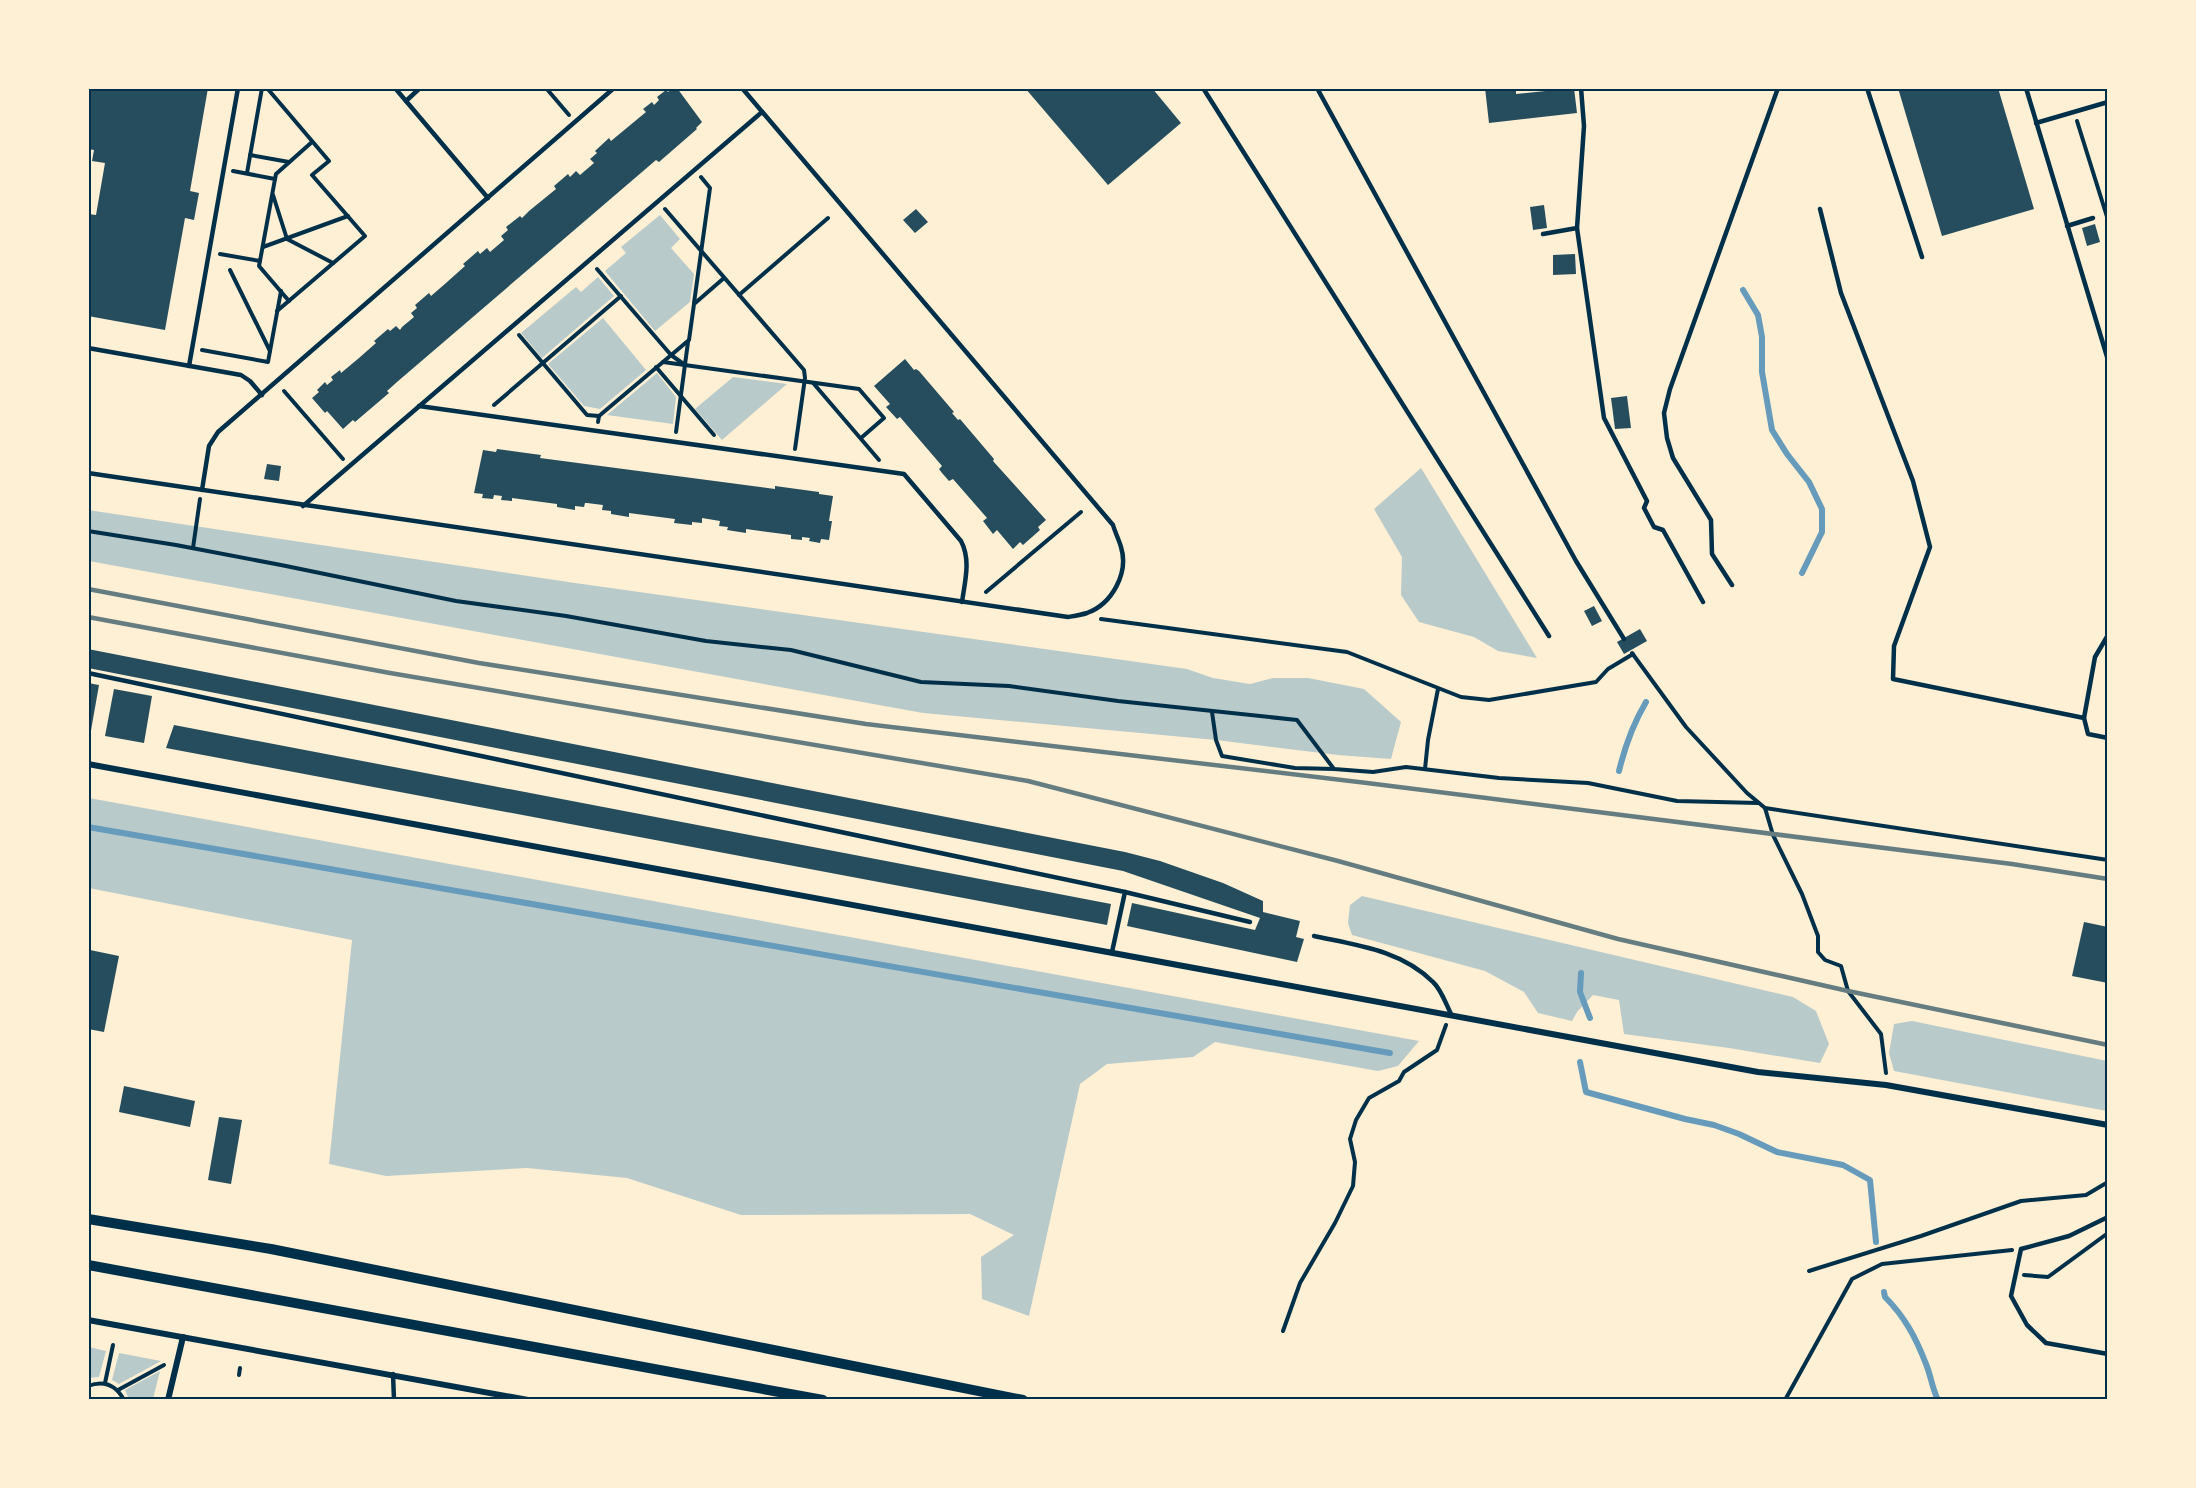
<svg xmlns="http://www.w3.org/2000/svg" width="2196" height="1488" font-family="Montserrat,sans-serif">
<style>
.green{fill:#b9caca}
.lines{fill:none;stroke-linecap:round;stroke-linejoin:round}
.stream{stroke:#669bbc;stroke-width:6}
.building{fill:#264d5e}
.path{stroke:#003049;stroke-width:4}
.service{stroke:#003049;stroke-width:4.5}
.minor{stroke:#003049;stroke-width:6}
.tertiary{stroke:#003049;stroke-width:10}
.rail{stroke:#657d81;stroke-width:4.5}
.neatline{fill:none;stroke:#003049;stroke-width:2}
</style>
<rect width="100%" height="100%" fill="#fdf0d5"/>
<g class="green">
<polygon points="660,215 680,239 671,248 694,274 690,302 655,331 605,271 626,253 621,247"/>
<polygon points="598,277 614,296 542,358 521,333 576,287 581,292"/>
<polygon points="603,318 646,370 600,409 584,406 548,364"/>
<polygon points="657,373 676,397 673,424 607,415"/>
<polygon points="733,377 787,384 722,440 695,409"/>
<polygon points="1421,468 1537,658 1498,651 1474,637 1419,622 1401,595 1402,557 1374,509"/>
<polygon points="88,510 575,583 1187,669 1213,678 1250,684 1273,678 1308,678 1364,689 1401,722 1391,759 1338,755 1216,740 923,713 89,561"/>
<polygon points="88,798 89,798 1419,1041 1398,1066 1378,1071 1215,1042 1193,1057 1107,1064 1080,1084 1029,1316 982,1299 981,1257 1014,1235 970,1214 741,1215 627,1178 527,1168 386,1176 329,1164 352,940 89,888"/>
<polygon points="1362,896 1793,997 1816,1011 1829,1044 1820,1063 1729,1048 1624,1034 1619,1000 1593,995 1577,1012 1572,1021 1538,1013 1524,992 1485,971 1352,935 1348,923 1350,905"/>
<polygon points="1912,1021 2107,1061 2107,1111 1894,1071 1889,1053 1894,1024"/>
<polygon points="89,1347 106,1351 99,1377 89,1378"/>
<polygon points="119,1353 161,1361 119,1384 112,1380"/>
<polygon points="160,1371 153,1399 129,1399 125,1390"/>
</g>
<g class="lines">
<g class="stream">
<polyline points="1743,290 1758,315 1762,337 1762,372 1772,430 1787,454 1809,482 1822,509 1822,532 1802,573"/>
<path d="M1619,771C1625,746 1633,724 1646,702"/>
<polyline points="88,827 1390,1053"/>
<polyline points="1581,973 1580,992 1590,1018"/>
<polyline points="1580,1062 1586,1092 1685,1119 1714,1125 1739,1134 1777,1152 1843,1165 1870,1180 1876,1242"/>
<path d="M1884,1292L1885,1297C1905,1317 1916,1338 1926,1364C1931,1376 1932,1388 1938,1400"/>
</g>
</g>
<g class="building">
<polygon points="88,88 208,88 190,191 199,193 194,220 185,218 165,330 88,316 88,214 96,215 105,163 92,161 94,150 88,149"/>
<polygon points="673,88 677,88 702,122 696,128 697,129 659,162 656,160 397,382 387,391 389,393 355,422 353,420 343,429 327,411 325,413 312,398 319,392 317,390 325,382 327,385 333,380 331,377 340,370 341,373 359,358 376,343 374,341 388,329 390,331 396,326 400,330 402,327 414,317 411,313 417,308 415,305 429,293 431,296 446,283 465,266 463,264 478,251 480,254 487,248 490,252 504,240 501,236 508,230 506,227 520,216 522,218 529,211 556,189 554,186 568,174 570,177 576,171 580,175 594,163 590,159 597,153 595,151 609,138 611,141 646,112 643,109 652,102 654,105 659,100 657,97 666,90 668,92"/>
<polygon points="1025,88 1152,88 1181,123 1108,185"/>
<polygon points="1485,88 1516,88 1516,94 1574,88 1577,113 1489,123"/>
<polygon points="1898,88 1998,88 2034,209 1942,236"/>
<polygon points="1544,205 1547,228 1533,230 1530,207"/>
<polygon points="916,209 928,222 915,233 903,220"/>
<polygon points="2095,224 2100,242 2087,246 2082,228"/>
<polygon points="1575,254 1576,274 1553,275 1553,255"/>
<polygon points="905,359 914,370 916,369 919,371 954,412 952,413 958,420 960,419 994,459 993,461 1046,520 1038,527 1040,530 1023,545 1020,542 1013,549 997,530 993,534 983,521 987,518 953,479 949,481 942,473 939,469 942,466 900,417 897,419 886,407 890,404 874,386"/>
<polygon points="1627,396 1631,428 1615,429 1611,398"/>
<polygon points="497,449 541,455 540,458 775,489 775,486 819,492 819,494 833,496 829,521 832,521 829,540 821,539 820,543 809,541 810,538 802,537 802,540 791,539 791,535 746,529 746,533 727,530 728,527 719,526 720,521 702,518 702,523 692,522 692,525 674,523 675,519 629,513 629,517 611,514 611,511 602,510 603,505 587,503 585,503 584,507 575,506 575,510 557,507 557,504 512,498 512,501 501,500 502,496 494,495 493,499 482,498 483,494 474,493 483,450 496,452"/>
<polygon points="267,464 281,466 279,481 264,479"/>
<polygon points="1594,606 1602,621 1592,626 1584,611"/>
<polygon points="1640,629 1647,641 1624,654 1617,642"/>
<polygon points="88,649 1125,852 1160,861 1223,883 1263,901 1263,912 1300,921 1296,937 1304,939 1297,962 1127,926 1132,903 1255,930 1260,918 1123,871 88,668"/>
<polygon points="88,683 99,685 90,736 88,736"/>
<polygon points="114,689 152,696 144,743 105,736"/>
<polygon points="174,725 1111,904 1107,925 166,748"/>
<polygon points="2084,922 2108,927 2108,983 2072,976"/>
<polygon points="90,950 119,956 104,1032 88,1029 88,959"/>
<polygon points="124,1086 195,1101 190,1127 119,1112"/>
<polygon points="219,1117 242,1120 231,1184 208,1180"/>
</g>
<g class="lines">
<g class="path">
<polyline points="267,88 329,161 312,175 365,236 277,311"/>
<polyline points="546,88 569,115"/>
<polyline points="2077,121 2108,220"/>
<polyline points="250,155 289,162"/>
<polyline points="247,173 262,88"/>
<polyline points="275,179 276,174 312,142"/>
<polyline points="273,195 287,239 333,263"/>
<polyline points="665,209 804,370 805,378 795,449"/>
<polyline points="263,247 348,216"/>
<polyline points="220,254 260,261 275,179 233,171"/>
<polyline points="260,261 259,266 289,301"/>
<polyline points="597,269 671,355 685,365"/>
<polyline points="230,270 270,351"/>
<polyline points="739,295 828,218"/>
<polyline points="694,303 710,188 701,177"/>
<polyline points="519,335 587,415 599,416"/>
<polyline points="202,350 268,362 281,291"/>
<polyline points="663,362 859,389 884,418 861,438"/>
<polyline points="656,367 714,435"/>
<polyline points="814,384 879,460"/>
<polyline points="284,391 343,459"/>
<polyline points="494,405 621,296"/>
<polyline points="598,422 599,416 689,340 694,304 724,278"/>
<polyline points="676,432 688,342"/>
<polyline points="88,531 176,545 281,565 456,601 566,616 706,641 791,650 921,682 1009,686 1118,701 1297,720 1334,769 1373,772 1406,767 1499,778 1588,783 1677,801 1758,803"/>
<polyline points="193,548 200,499"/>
<polyline points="986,592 1081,512"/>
<polyline points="1101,619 1347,652 1461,697 1489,700 1596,682 1608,669 1633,654"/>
<polyline points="1632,653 1686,727 1747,793 1765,808 2108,860"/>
<polyline points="1212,712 1216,740 1222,756 1295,768 1334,769"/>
<polyline points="1425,769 1428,740 1438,689"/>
<polyline points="1765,808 1773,835 1802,894 1818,936 1818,952 1825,960 1841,966 1848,991 1881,1034 1886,1073"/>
<polyline points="1809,1271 1921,1236 2021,1201 2086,1195 2108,1182"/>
<polyline points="2024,1275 2048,1277 2108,1233"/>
<polyline points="1283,1331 1300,1283 1335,1223 1353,1186 1355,1162 1350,1139 1356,1120 1369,1098 1399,1081 1404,1072 1437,1050 1446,1025"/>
<polyline points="239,1375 240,1368"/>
<polyline points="105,1383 113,1345"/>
<path d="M88,1386C104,1380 116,1385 124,1400"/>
<polyline points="118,1390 164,1365"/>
<polyline points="1785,1400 1852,1279 1882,1264 2012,1250"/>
</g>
<g class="service">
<polyline points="395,88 488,198"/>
<polyline points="1203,88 1549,636"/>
<polyline points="1317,88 1576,561 1624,639"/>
<polyline points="1867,88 1922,257"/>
<polyline points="2026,88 2108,360"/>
<polyline points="406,101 420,88"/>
<polyline points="2036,123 2108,102"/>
<polyline points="1820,209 1841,293 1913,481 1930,547 1894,646 1893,679 2084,718 2095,657 2108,635"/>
<polyline points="2067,226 2093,218"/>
<polyline points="1577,228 1604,418 1647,501 1644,508 1654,527 1663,530 1703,602"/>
<polyline points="1543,234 1577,228 1584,126 1581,88"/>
<polyline points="88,348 241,375 250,381 262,395"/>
<polyline points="189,366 238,88"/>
<path d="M419,406L904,474L961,541C971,560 965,581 962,602"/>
<path d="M88,473L1068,617C1074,616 1081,615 1087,613C1112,604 1129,573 1121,547C1119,540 1115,532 1113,525L742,88"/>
<polyline points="202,490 209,446 218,432 614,88"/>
<polyline points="303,506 762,112"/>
<polyline points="1732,585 1712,554 1711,520 1673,458 1667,438 1664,413 1670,389 1778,88"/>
<polyline points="88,673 1125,892 1112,952"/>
<polyline points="2084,718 2088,734 2108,738"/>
<polyline points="1125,892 1250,922"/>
<path d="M1314,936C1356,945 1401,950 1433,982C1441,989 1446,1004 1451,1014"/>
<polyline points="2108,1217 2069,1236 2021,1249 2011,1296 2027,1325 2046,1343 2108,1354"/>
<polyline points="393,1374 394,1400"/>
</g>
<g class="minor">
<polyline points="88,764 1758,1072 1886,1085 2108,1125"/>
<polyline points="88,1320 528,1400"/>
<polyline points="168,1400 183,1337"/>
</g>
<g class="tertiary">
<polyline points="88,1219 271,1249 1023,1400"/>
<polyline points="88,1265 823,1400"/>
</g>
<g class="rail">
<polyline points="88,589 479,663 866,724 1367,783 2012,864 2108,879"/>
<polyline points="88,617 390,673 1028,781 1338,861 1618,939 1848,991 2108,1045"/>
</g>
</g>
<rect width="2196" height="1488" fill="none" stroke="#fdf0d5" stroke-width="180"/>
<rect x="90" y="90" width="2016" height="1308" class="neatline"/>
</svg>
